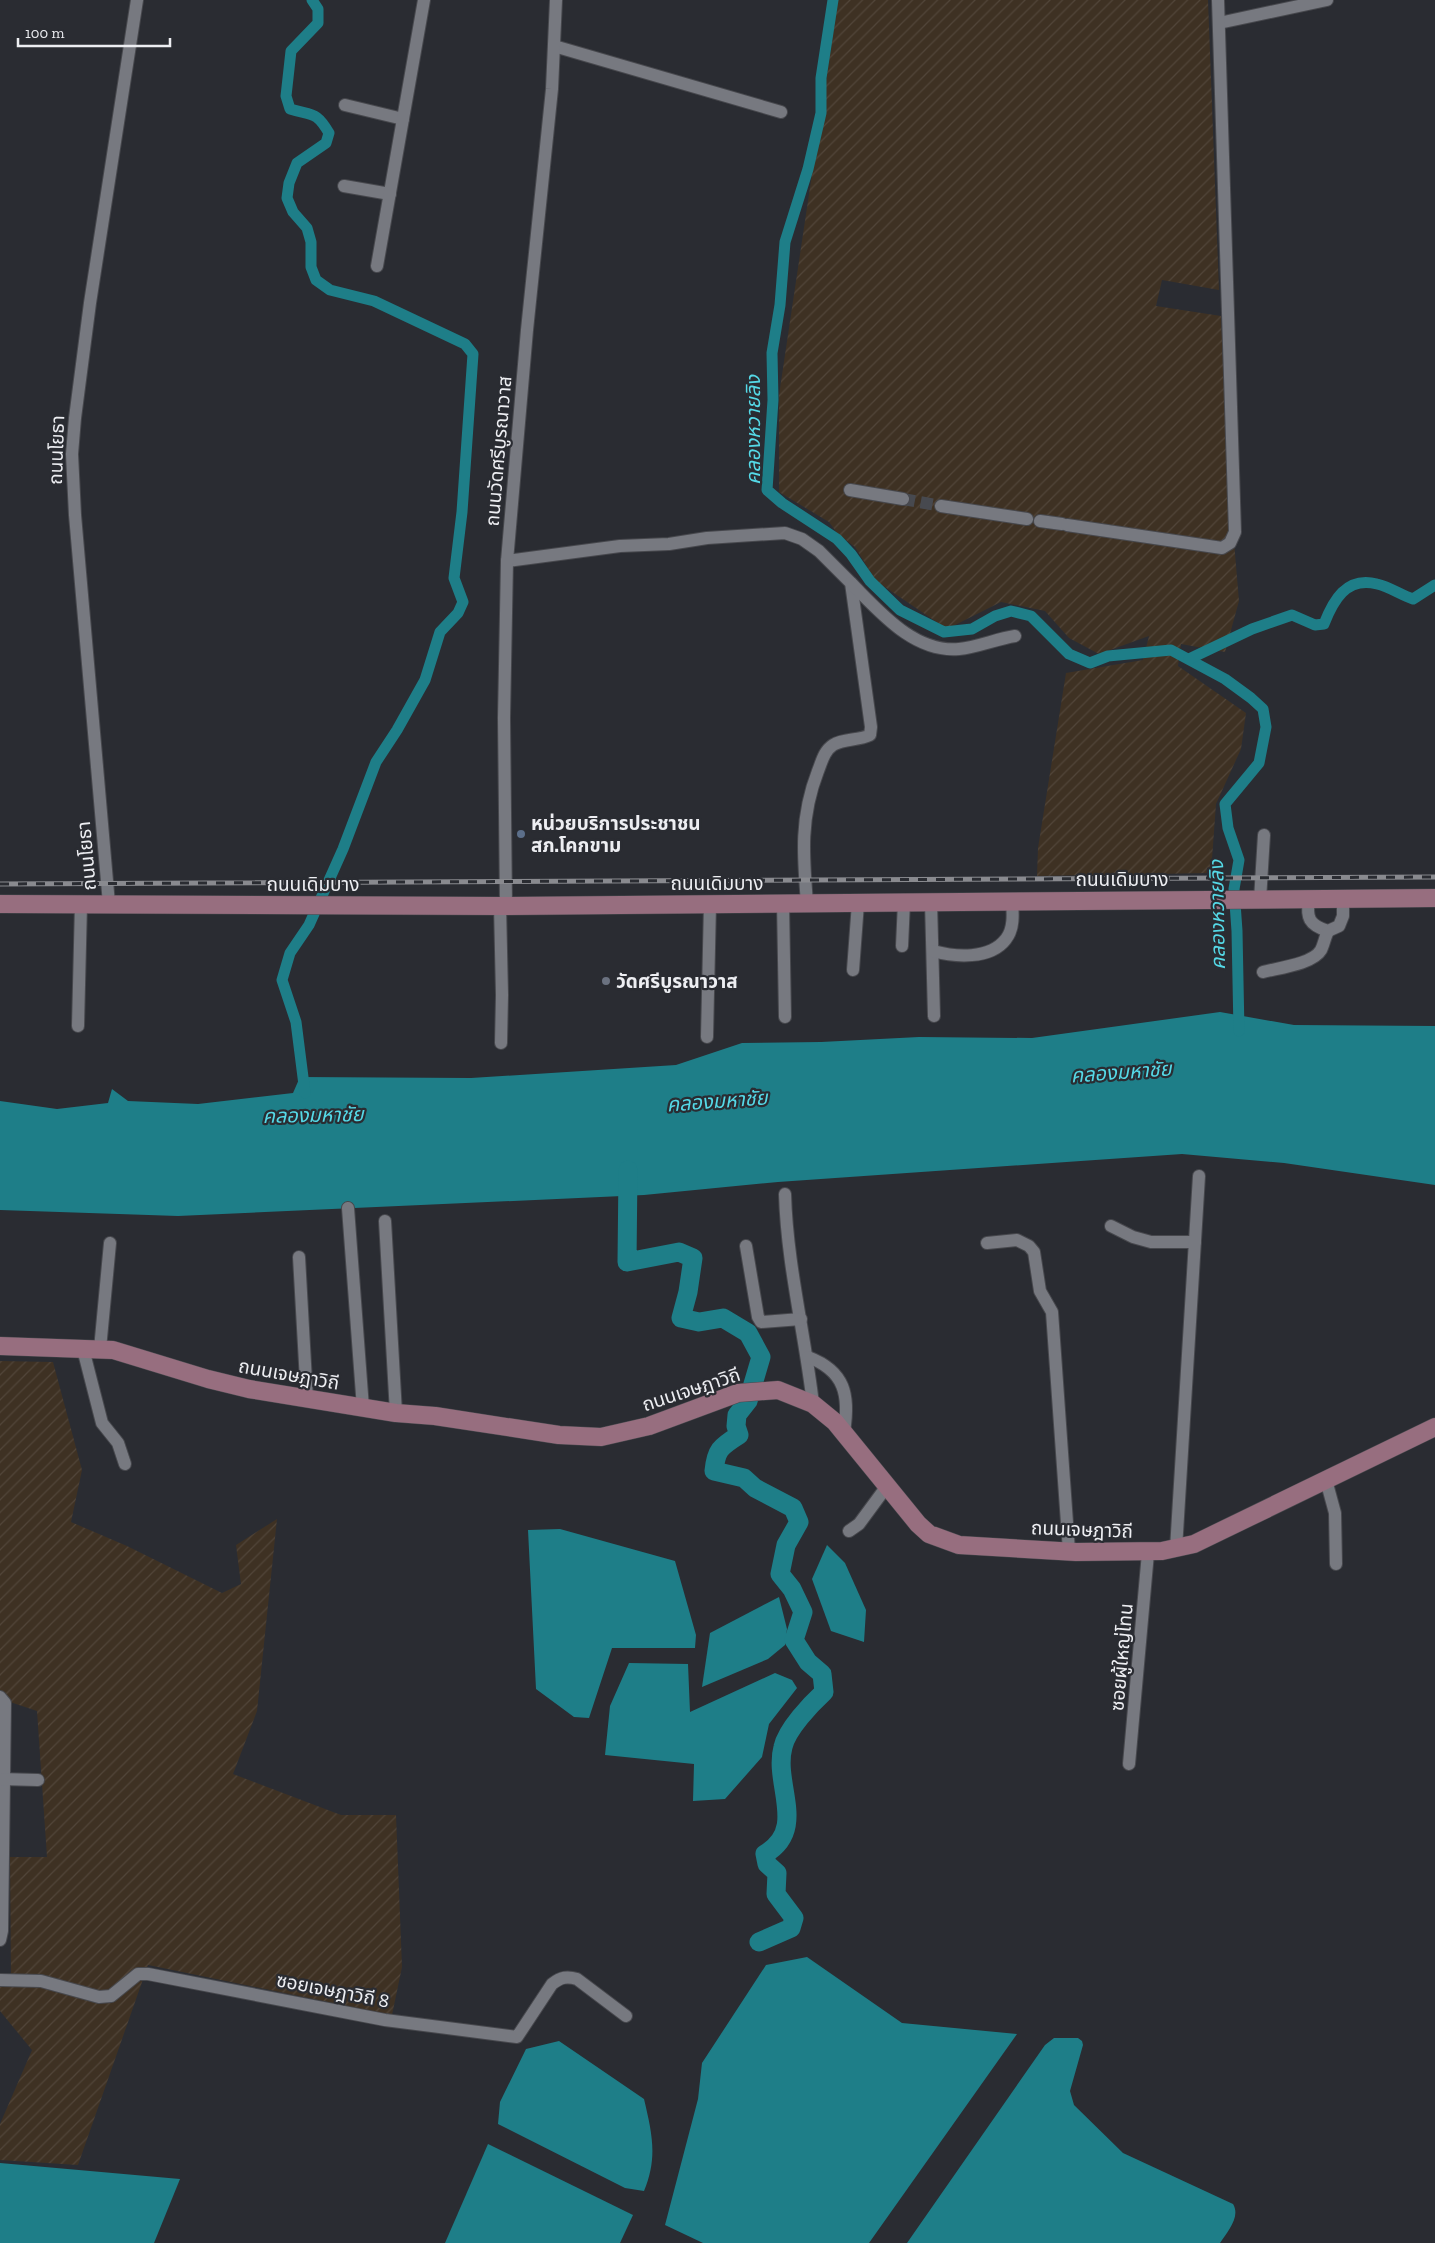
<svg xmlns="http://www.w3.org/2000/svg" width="1435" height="2243" font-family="'Zilla Slab','Noto Sans Thai',serif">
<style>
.industrial{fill:url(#industrial-furrows)}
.water{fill:#1e7e88}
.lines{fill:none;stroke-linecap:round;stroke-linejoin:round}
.canal{stroke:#1e7e88;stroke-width:11}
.river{stroke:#1e7e88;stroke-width:19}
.street-tunnel{stroke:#47494f;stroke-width:12;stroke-dasharray:12 6;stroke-linecap:butt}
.street-casing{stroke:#47484d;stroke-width:14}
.secondary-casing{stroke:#47484d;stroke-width:19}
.street{stroke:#777980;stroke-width:12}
.secondary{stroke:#976e7f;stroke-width:18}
.rail-casing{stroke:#898a8f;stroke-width:5}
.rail{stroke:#2a2c32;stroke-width:3;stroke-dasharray:9;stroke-linecap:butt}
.service-dot{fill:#5c6f8a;stroke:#2a2c32;stroke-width:2}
.worship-dot{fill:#6b7280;stroke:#2a2c32;stroke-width:2}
.labels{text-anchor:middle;stroke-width:4.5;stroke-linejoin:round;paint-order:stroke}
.street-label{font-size:19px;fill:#edeef2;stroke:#2a2c32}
.poi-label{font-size:19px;font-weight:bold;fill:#edeef2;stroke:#2a2c32;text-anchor:start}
.water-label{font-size:20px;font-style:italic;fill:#55d9e7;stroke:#2a2c32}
</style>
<defs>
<pattern id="industrial-furrows" width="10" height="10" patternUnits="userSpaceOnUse" patternTransform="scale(1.25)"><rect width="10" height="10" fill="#3e3123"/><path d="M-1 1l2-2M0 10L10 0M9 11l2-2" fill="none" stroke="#514539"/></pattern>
</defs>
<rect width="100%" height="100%" fill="#2a2c32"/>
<g class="industrial">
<polygon points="838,0 1208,0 1219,290 1162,280 1156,306 1221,316 1227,459 1239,601 1225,652 1181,644 1178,666 1246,713 1241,749 1216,804 1211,873 1037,876 1038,848 1066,673 1143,660 1149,636 1099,654 1069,638 1045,611 1001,602 947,629 876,581 855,547 837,533 829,522 779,492 779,395"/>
<polygon points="0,1361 53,1362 82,1470 71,1522 127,1546 222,1593 241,1584 236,1545 277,1519 257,1711 233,1774 341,1815 396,1815 402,1967 392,2015 148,1965 78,2165 0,2160 0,2124 32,2050 0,2011 0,1981 11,1980 10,1857 47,1857 37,1711 10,1702 0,1701"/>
</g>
<g class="water">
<polygon points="1220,1012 1294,1025 1435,1026 1435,1185 1284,1163 1182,1154 778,1182 644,1195 178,1216 0,1210 0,1101 57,1109 108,1103 112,1089 128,1101 198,1104 293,1093 300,1077 471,1078 676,1065 742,1043 821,1042 919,1037 1032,1038"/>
<polygon points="560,1529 675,1561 696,1635 695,1648 612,1648 589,1718 574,1717 536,1689 528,1530"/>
<polygon points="827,1545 845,1563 866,1610 864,1642 831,1631 812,1579"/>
<polygon points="779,1597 787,1629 785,1645 768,1659 702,1687 710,1633"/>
<polygon points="629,1663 688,1664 690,1712 775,1673 792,1680 797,1688 769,1724 762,1757 725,1799 693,1801 694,1764 605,1755 610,1706"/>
<polygon points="807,1957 902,2023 1017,2034 869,2243 703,2243 665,2225 698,2099 702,2063 766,1965"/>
<path d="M1054,2038H1078L1082,2041L1083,2045L1070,2091L1074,2105L1123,2153L1233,2204C1241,2217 1227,2232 1220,2243H907L1045,2045Z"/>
<path d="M559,2041L644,2099C652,2133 658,2158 644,2191L625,2188L498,2124L500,2102L526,2049Z"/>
<polygon points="488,2144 633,2215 620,2243 445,2243"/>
<polygon points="0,2163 180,2179 154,2243 0,2243"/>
</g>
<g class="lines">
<g class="canal">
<polyline points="833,0 821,78 821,113 808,169 785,242 780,305 772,353 773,400 767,490 782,503 837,539 851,554 870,581 900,610 944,632 972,629 995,616 1011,611 1031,616 1069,654 1090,663 1108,656 1171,650 1225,679 1251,698 1263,709 1266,727 1259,763 1225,804 1228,828 1239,860 1234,889 1237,931 1239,1031"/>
<path d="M1189,659L1252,629L1292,615L1315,625L1324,624C1333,601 1346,576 1377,584C1390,587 1401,595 1413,599L1435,585"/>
<path d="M305,1093L296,1022L282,980L290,953L309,925L343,849L376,762L397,730L425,680L440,632L458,613L463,602L454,578L462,512L473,354L465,344L374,301L330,290L316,280L311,267V242L307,228L293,212L287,198L289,183L297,163L326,143L329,133C316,111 313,116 290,109L286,96L291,51L318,23V9L312,0"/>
</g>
<path class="river" d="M628,1170L627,1262L679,1252L693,1258L688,1292L681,1318L699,1322L723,1318L748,1333L761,1357L748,1401L737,1415L736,1426L739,1435C720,1447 716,1450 714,1471L744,1478L755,1488L793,1508L799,1522L786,1545L780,1574L792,1589L803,1612L794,1640L808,1662L822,1674L824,1692C811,1704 787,1729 783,1747C773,1784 808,1829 765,1854L767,1864L777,1873L776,1894L794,1918L791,1928L759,1942"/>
<polyline class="street-tunnel" points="903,499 941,506"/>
<defs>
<g id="street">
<polyline points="1219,23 1327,0"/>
<polyline points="554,46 781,112"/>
<polyline points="345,105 403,119"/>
<polyline points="344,186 390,194"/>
<polyline points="377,266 424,0"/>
<polyline points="850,490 903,499"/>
<polyline points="941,506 1027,519"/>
<polyline points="1040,521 1062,524"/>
<polyline points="1067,525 1222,548 1230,543 1235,532 1218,0"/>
<path d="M507,561L620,546L669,544L707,538L785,533L802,539L819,551L851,583L871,727L870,735C858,741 844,738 833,745C824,751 822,761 818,771C800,817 803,855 807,903"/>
<path d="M851,583C880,612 914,653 959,649C978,647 996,639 1015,636"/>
<path d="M1309,899C1306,918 1309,925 1328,931L1339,926L1343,916V899"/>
<polyline points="1260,900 1264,835"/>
<polyline points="931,902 934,1016"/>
<polyline points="783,903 785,1017"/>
<polyline points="109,904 75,515 72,454 75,418 90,303 137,0"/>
<polyline points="500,906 502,995 501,1043"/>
<polyline points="506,906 504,718 507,561 527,330 552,89 556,0"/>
<polyline points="902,946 904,902"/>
<path d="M933,951C955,957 990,960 1006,939C1014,929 1013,914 1012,901"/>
<polyline points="853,970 858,903"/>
<path d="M1263,972C1278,968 1313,964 1321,950C1324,944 1325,937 1328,931"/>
<polyline points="78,1026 81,904"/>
<polyline points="707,1037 710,904"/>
<path d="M785,1194C787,1265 805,1334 813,1404"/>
<polyline points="348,1208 363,1408"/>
<polyline points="385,1221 396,1413"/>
<polyline points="1111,1226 1133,1237 1151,1242 1195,1242"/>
<polyline points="987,1243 1017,1240 1029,1246 1034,1252 1040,1291 1052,1312 1069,1551"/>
<polyline points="746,1246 758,1317 761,1322 801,1319"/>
<polyline points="299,1257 307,1399"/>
<polyline points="83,1349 102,1423 118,1443 125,1464"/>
<polyline points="100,1349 110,1243"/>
<path d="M808,1357C845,1371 850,1395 844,1432"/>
<polyline points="1326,1480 1335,1513 1336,1564"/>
<polyline points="849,1531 859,1524 887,1486"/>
<polyline points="1176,1549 1199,1176"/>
<polyline points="0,1697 5,1703 2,1931 0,1940"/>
<polyline points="1129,1764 1148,1553"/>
<polyline points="0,1779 38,1780"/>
<path d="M0,1980L41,1981L99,1997L111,1996L138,1974H148L385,2020L517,2037L552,1984C561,1977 567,1976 577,1979L626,2016"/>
</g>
<g id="secondary">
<polyline points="0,904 500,906 1435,898"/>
<polyline points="0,1346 113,1350 208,1379 249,1389 396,1413 435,1416 559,1435 601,1437 649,1426 738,1393 778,1390 813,1404 835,1422 918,1524 929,1534 959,1545 1076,1552 1162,1551 1194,1544 1435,1427"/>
</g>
</defs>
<use href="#street" class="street-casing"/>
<use href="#secondary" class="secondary-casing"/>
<use href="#street" class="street"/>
<use href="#secondary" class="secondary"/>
<defs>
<polyline id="rail" points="0,884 1435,877"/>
</defs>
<use href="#rail" class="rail-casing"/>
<use href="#rail" class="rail"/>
</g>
<circle class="service-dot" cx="521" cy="834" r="5"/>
<circle class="worship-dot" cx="606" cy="981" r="5"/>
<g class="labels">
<g class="street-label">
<text transform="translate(56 450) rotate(-88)" y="7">ถนนโยธา</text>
<text transform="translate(498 451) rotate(-85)" y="7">ถนนวัดศรีบูรณาวาส</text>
<text transform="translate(86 856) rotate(-95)" y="7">ถนนโยธา</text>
<text x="1122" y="886">ถนนเดิมบาง</text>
<text x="717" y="890">ถนนเดิมบาง</text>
<text x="313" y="891">ถนนเดิมบาง</text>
<text transform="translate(289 1374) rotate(10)" y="7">ถนนเจษฎาวิถี</text>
<text transform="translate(691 1389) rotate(-18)" y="7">ถนนเจษฎาวิถี</text>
<text transform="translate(1082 1529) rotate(2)" y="7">ถนนเจษฎาวิถี</text>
<text transform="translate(1121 1657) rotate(-85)" y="7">ซอยผู้ใหญ่โทน</text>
<text transform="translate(333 1990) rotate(11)" y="7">ซอยเจษฎาวิถี 8</text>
</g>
<g class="poi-label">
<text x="531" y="830">หน่วยบริการประชาชน<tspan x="531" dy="22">สภ.โคกขาม</tspan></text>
<text x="616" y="988">วัดศรีบูรณาวาส</text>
</g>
<g class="water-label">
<text transform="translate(753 430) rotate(-90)" y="7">คลองหวายลิง</text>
<text transform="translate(1217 915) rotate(-91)" y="7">คลองหวายลิง</text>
<text transform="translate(1121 1072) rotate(-4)" y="7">คลองมหาชัย</text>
<text transform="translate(717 1101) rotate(-4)" y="7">คลองมหาชัย</text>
<text transform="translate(313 1115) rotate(-1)" y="7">คลองมหาชัย</text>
</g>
</g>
<path d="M18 38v8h152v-8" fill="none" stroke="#edeef2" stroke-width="2.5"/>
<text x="25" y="38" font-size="15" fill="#edeef2" stroke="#2a2c32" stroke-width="4" paint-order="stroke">100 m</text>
</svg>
